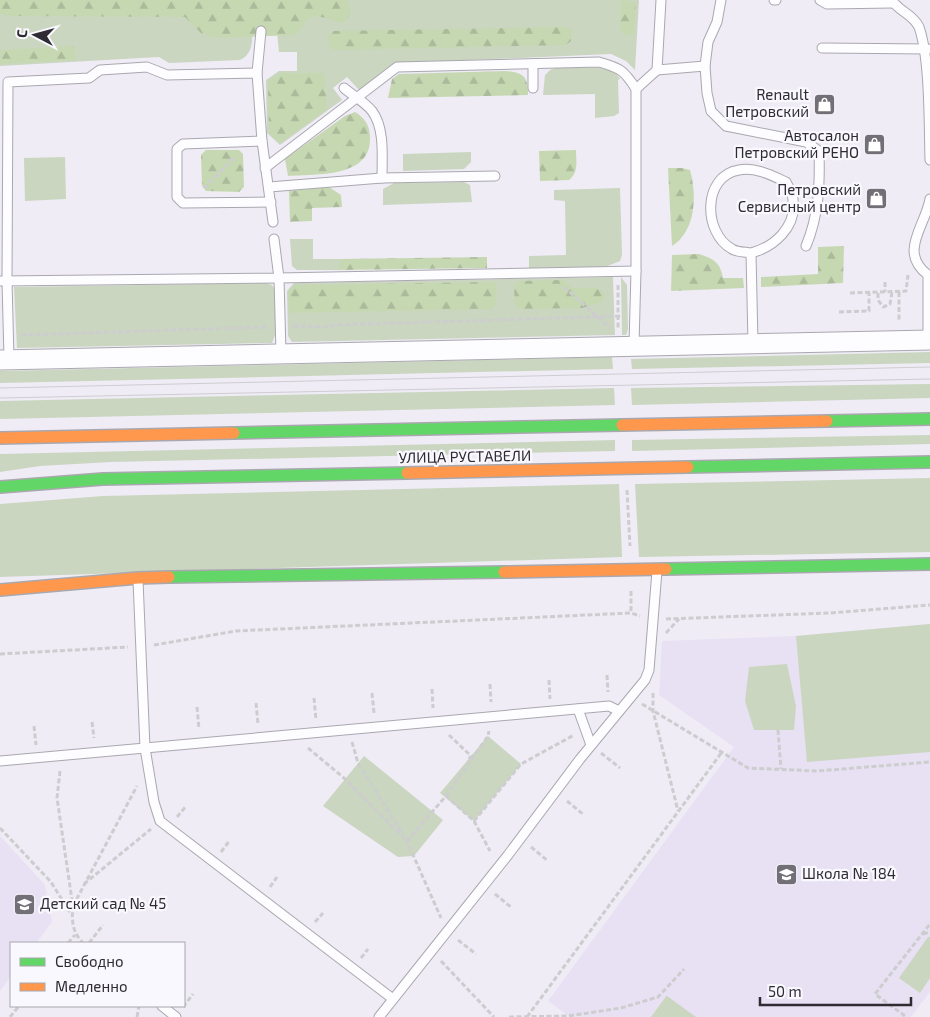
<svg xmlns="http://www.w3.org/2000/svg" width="930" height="1017" font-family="'Exo 2',sans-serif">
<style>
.built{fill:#e7e1f3}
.green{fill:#cad6c0}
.forest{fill:url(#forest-firs)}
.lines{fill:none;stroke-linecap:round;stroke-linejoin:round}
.lane-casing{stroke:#aaa8af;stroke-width:11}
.street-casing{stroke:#aaa8af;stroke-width:21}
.fast-casing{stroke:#aaa8af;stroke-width:14}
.slow-casing{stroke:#aaa8af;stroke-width:14}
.path{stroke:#cdcdcf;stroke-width:3;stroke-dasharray:5 2.5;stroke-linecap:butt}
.lane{stroke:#fdfcfe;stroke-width:9}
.street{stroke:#fdfcfe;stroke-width:19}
.fast{stroke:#63d668;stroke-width:11}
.slow{stroke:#ff974d;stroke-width:11}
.tram{stroke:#cecdd0;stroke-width:1}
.labels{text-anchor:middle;stroke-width:4.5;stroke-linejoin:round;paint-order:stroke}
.poi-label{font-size:15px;fill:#2e2c32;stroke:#faf8ff;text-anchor:end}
.street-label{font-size:15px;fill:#2e2c32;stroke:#faf8ff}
</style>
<defs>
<pattern id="forest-firs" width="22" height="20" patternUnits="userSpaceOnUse" patternTransform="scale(1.25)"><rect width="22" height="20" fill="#c6d8b2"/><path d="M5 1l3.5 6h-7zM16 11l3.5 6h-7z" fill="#aaba9a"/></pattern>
</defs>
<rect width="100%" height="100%" fill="#efecf6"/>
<g class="built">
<polygon points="930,624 930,992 911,1017 570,1017 548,1001 734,747 659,695 662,641 796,636"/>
<polygon points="0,836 45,885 52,922 36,943 11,943 11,976 0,991"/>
</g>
<g class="green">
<path d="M0,0H639L635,70L626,61L611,54L401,63L386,69L359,90L347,77L333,88L342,100L280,145L267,133L266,80L279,71H297V52H279L276,22L252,23C252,37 255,53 240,60L169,63L159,57L0,66Z"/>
<polygon points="558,67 600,68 615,72 620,79 618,80 619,113 614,116 595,118 595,94 543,95 545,75 550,70"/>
<polygon points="471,152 471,162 464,169 403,171 403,154"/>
<polygon points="65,157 66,199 25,201 24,158"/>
<polygon points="464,182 470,185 472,202 383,205 383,189 394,183"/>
<polygon points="620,188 622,255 620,261 605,267 529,268 529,256 566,255 565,201 554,200 554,190"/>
<polygon points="290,239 313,239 313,259 339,259 339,270 297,270 292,266"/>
<polygon points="613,277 615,335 292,342 288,336 287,291 294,283"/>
<polygon points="621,277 627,285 628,329 626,335 622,335"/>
<polygon points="266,283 272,285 275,290 275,335 272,343 17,348 14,287"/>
<polygon points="930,352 930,363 632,369 631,359"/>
<polygon points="612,357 613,369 0,383 0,371"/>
<polygon points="930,384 930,398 632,405 631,388"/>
<polygon points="614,388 615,405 0,419 0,401"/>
<polygon points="930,435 930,444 632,451 632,440"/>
<polygon points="615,440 615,451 111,462 40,466 0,472 0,454"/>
<polygon points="930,478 930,552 639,557 635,484"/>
<polygon points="619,484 622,557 0,577 0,504 103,496"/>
<polygon points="930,624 930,752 807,762 796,636"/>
<polygon points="787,664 796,706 794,730 754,730 745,701 749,667"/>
<polygon points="488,736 521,764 474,821 440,793"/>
<polygon points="364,756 443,820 414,856 398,857 323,806"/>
<polygon points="928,937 930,937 930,978 920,993 899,978"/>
<polygon points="667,995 667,996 696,1017 651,1017"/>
</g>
<g class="forest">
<path d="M0,0H348C352,10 351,17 342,23C329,21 314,9 304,24C301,29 300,31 296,35L214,38L201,33L185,17L8,16L0,14Z"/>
<polygon points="623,0 636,2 634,33 629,36 624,35 620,30 621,3"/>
<polygon points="565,27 572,30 571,41 566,45 334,50 329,46 328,35 334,31"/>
<polygon points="75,46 76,60 0,64 0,50"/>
<path d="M505,71C524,72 528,77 528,95L388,98L392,79L399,74Z"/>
<polygon points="280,73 324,73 327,109 280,143 269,133 268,81"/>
<path d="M355,112C365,118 370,126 370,138C371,178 316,174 288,176L285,159L345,116Z"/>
<polygon points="206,150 239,150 243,154 244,187 239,192 206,191 202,186 201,155"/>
<path d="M576,150C576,161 579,172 569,180L540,181L539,151Z"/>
<path d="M668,168H682L690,170C697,195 696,231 672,246Z"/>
<polygon points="329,187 341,195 342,207 312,208 312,221 290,222 289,191"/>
<polygon points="844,246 843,283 761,287 761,277 818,274 818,247"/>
<path d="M699,254C714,259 720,262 723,278H743L744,288L671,291L672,255Z"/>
<polygon points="487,257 487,268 339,270 339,259"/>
<polygon points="563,280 572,288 596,288 603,291 605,297 602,302 582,308 520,309 515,305 514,285 520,281"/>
<polygon points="493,282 497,286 496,304 492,309 289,313 288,292 294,285"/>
</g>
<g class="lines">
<defs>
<g id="lane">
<path d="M721,0L717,22L708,42L705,66L707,93L711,111L726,126L806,142L819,151C820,184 819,215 806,246"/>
<polyline points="774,0 776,0"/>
<polyline points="820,0 827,4 893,3"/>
<path d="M892,0C898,11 913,14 919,27C930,58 929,124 930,160"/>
<polyline points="822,48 928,49"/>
<polyline points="533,64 533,88"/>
<polyline points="657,70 705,66"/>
<polyline points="257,73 261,31"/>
<path d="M344,88C352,95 365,102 372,111C385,128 382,157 382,178"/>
<polyline points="636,89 657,70 661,0"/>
<polyline points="262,141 183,144 177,149 177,197 183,203 271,202"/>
<path d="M265,168L397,67L599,62C620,68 624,70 636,89V271L634,345"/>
<polyline points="269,187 382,178 495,176"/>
<path d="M751,253C745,252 736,252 732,249C703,233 702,176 739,170C756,167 771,175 786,182C789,188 793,194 793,200C797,227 774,247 751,253L753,343"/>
<polyline points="0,281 279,278 274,239"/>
<path d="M928,340V275C898,252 925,227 930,199"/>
<polyline points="281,353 279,278 636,271"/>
<polyline points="9,359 7,281 8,82 89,78 100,70 147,67 167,75 257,73 262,141 273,222"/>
<polyline points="138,580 145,748 609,706 619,711"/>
<polyline points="578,709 591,745"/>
<polyline points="0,761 145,748 154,802 160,821 393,999"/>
<polyline points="162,1006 176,1017"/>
<polyline points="379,1017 508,855 580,759 645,680 649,670 657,571"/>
</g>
<polyline id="street" points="0,360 930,340"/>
<g id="fast">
<polyline points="827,421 930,419"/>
<polyline points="234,433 622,425"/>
<polyline points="688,467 930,462"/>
<polyline points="0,487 103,479 407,473"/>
<polyline points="666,569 930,564"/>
<polyline points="169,577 504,572"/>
</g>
<g id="slow">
<polyline points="622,425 827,421"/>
<polyline points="0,438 234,433"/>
<polyline points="407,473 688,467"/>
<polyline points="504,572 666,569"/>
<polyline points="0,590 138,578 169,577"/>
</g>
</defs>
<use href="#lane" class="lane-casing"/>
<use href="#street" class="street-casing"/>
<use href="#fast" class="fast-casing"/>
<use href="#slow" class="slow-casing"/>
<g class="path">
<polyline points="204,188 235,157"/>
<polyline points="885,282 885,292"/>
<polyline points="618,285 618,329"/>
<polyline points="564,287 610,328"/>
<polyline points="899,292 899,321"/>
<polyline points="850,293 906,291 908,275"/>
<polyline points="878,293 878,300 883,307 890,304 892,292"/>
<polyline points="839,312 869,311 869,293"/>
<polyline points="293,326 327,327 336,325 622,316"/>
<polyline points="21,335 267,327"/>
<polyline points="627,490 630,546"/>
<polyline points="631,591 631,613"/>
<polyline points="666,619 830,613 930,605"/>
<polyline points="666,633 679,619"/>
<polyline points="154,645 236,631 631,613 640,616"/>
<polyline points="0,654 128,647"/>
<polyline points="607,675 608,692"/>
<polyline points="549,680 550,699"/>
<polyline points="490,684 491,702"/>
<polyline points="432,689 433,708"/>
<polyline points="372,693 374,713"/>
<polyline points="653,693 653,711 678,811"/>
<polyline points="314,698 316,720"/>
<polyline points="256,703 258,724"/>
<polyline points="642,704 748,768 817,771 930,762"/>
<polyline points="197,707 199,729"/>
<polyline points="92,722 94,738"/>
<polyline points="34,726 36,745"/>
<polyline points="778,730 781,769"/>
<polyline points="449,735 471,756 469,759"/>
<polyline points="352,742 358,763 403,834"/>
<polyline points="308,748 344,778 407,841 445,797 488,736 489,731"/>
<polyline points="601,753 620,768"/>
<path d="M60,771L57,798L73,907C71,921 73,933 83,943"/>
<polyline points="446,796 474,821 490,851"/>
<polyline points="567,801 584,815"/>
<polyline points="177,817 186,806"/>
<polyline points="474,821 521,764 574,735"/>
<polyline points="0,828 51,882 71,914"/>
<polyline points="406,839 441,918"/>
<polyline points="531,847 548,861"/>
<polyline points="221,852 230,840"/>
<polyline points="84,884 151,829"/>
<polyline points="270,887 277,877"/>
<polyline points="495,894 512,908"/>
<polyline points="73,906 137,786"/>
<polyline points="315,922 323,913"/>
<polyline points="923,934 930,932"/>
<polyline points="458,940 476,954"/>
<polyline points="68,943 75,935"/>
<polyline points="89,943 103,925"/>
<polyline points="361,958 368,949"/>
<polyline points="441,961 494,1017"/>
<polyline points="183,1007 193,994"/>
<polyline points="905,1016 875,994 930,924"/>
<polyline points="10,1017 19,1006"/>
<polyline points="137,1017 139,1006"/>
<polyline points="509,1017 568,1016 621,1008 658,997 684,969"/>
<polyline points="527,1017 722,752"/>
</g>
<use href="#lane" class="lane"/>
<use href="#street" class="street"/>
<use href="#fast" class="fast"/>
<use href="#slow" class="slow"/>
<g class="tram">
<polyline points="0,388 930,367"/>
<polyline points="0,398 930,379"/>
</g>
</g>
<defs>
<symbol id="shop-square" viewBox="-11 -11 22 22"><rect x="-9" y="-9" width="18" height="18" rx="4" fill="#726f77" stroke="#faf8ff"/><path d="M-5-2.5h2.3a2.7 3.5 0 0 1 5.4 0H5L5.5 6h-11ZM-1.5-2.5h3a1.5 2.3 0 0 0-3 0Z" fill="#fff"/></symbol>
<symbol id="school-square" viewBox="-11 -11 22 22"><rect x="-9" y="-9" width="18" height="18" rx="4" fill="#726f77" stroke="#faf8ff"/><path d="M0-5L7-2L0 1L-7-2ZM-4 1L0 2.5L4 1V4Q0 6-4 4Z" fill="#fff"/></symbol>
</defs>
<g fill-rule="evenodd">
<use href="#shop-square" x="812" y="92" width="25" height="25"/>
<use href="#shop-square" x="862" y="132" width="25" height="25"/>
<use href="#shop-square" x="864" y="186" width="25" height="25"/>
<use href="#school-square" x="774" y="862" width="25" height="25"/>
<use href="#school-square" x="12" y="892" width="25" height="25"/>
</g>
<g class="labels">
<g class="poi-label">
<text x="809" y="100">Renault<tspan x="809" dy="17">Петровский</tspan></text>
<text x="859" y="141">Автосалон<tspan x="859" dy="17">Петровский РЕНО</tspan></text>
<text x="861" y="195">Петровский<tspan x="861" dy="17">Сервисный центр</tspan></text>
<text x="802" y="879" text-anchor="start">Школа № 184</text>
<text x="40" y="909" text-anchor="start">Детский сад № 45</text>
</g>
<g class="street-label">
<text transform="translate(465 457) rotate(-1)" y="5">УЛИЦА РУСТАВЕЛИ</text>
</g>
</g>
<rect x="10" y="942" width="175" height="65" fill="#faf8ff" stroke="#a8a6ad"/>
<rect x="20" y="958" width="25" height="8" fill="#63d668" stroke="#a8a6ad"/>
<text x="55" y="967" font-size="15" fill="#2e2c32">Свободно</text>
<rect x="20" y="983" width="25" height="8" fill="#ff974d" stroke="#a8a6ad"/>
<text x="55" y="992" font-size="15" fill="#2e2c32">Медленно</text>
<g transform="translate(35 35) rotate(276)" stroke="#faf8ff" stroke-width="4" paint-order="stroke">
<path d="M0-4L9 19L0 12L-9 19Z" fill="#2e2c32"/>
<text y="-8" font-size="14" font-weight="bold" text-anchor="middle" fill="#2e2c32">С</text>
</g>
<path d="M760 997v8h151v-8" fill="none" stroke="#2e2c32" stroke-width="2.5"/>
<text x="768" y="997" font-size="15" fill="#2e2c32" stroke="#faf8ff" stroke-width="4" paint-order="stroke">50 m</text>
</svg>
